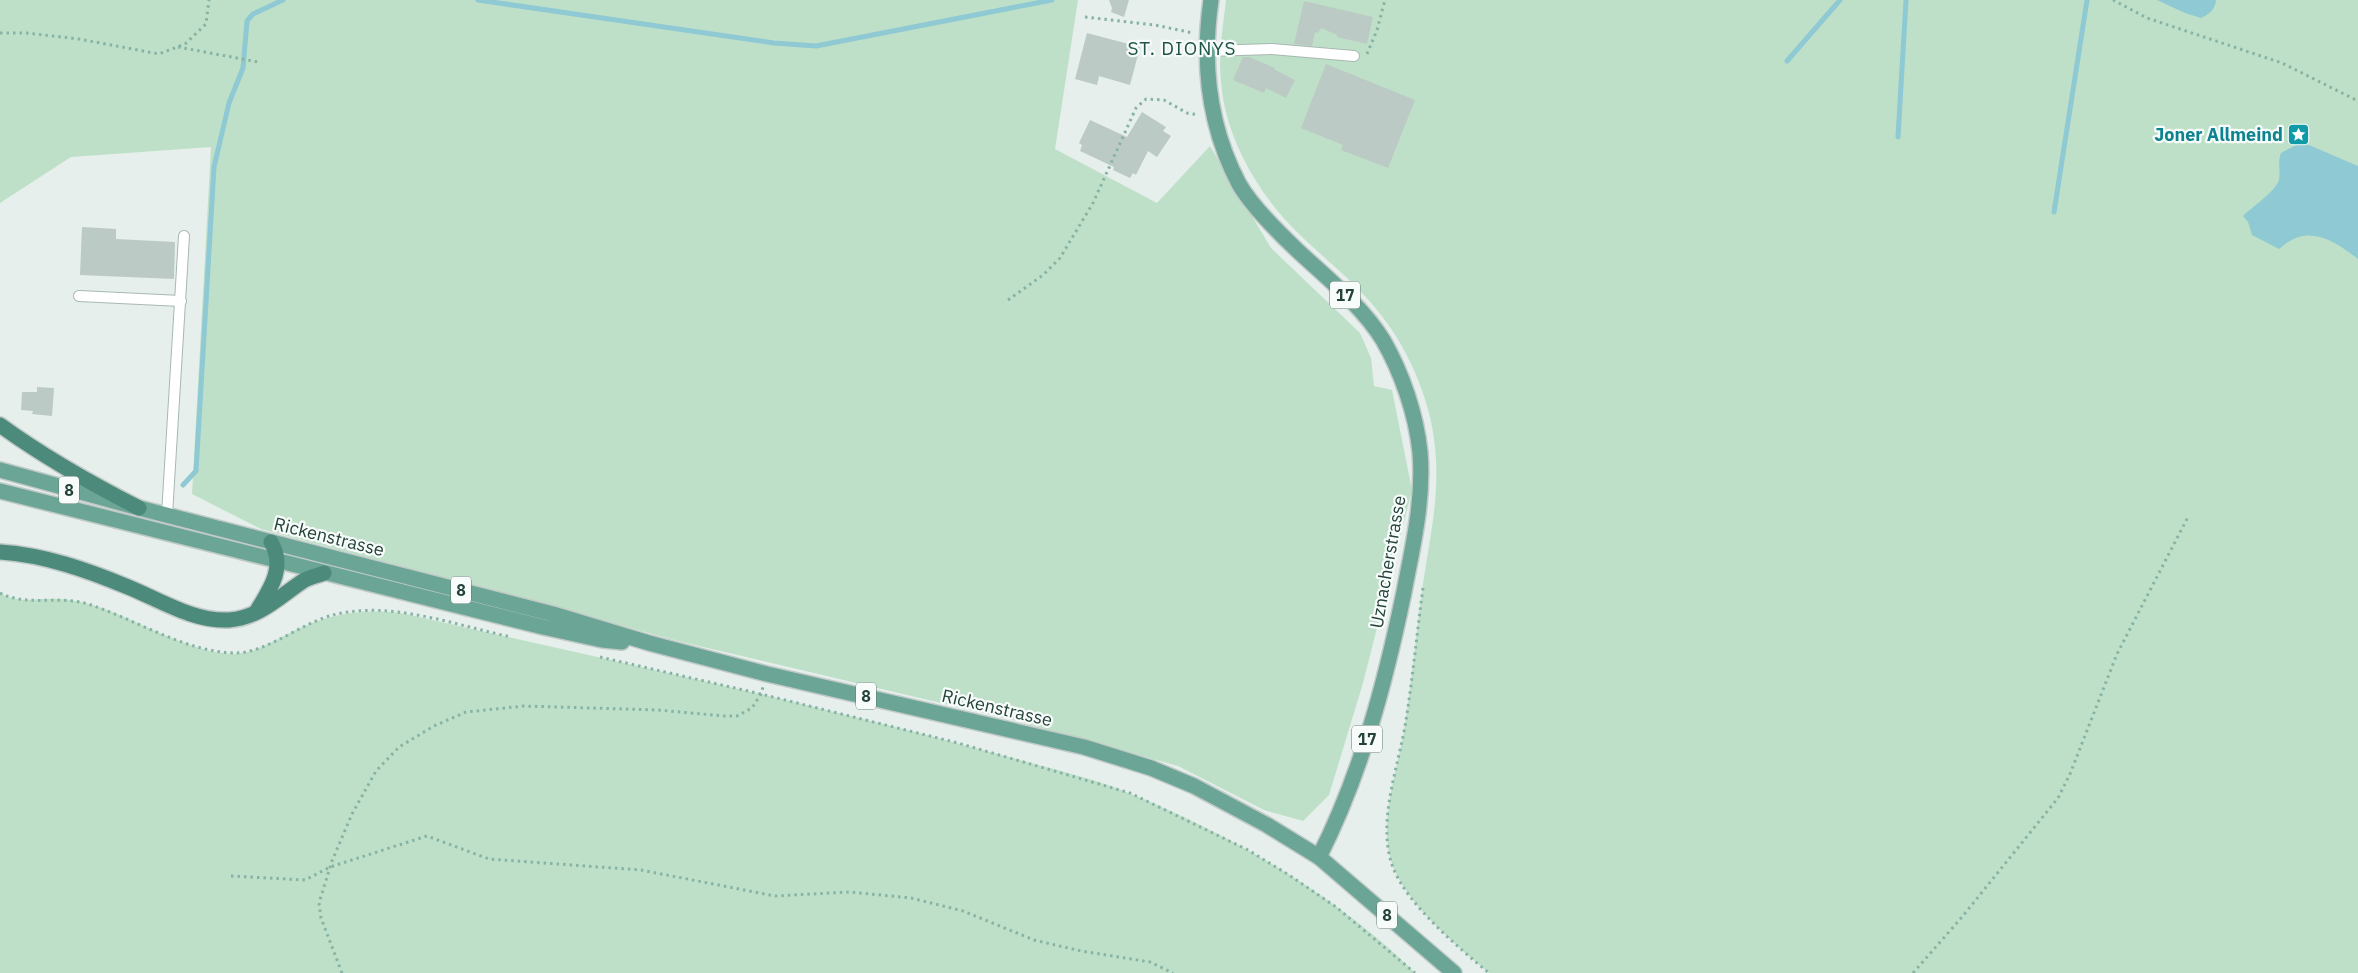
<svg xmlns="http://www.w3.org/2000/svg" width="2358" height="973" font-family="'IBM Plex Sans',sans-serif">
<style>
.green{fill:#bfe0c8}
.water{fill:#8ec9d4}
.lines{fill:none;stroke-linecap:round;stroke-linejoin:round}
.stream{stroke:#8ec9d4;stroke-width:5}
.building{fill:#bbcac4}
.service-casing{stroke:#a8b8b2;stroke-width:12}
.primary-casing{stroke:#c2cac8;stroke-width:18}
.trunk-casing{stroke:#c2cac8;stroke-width:18}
.path{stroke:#86b3a5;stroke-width:3;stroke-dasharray:2.5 4;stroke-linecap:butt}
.service{stroke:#fff;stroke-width:10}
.primary{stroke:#6aa596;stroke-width:15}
.trunk{stroke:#4c8a7c;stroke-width:15}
.labels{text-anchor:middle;stroke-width:4.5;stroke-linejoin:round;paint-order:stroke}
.shield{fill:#f7fbf9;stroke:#637a73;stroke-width:1}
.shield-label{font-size:16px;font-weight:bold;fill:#24423a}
.culture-label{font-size:18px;font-weight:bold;fill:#0d838f;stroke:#f7fbf9;text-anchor:end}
.street-label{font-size:18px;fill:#24423a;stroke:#f7fbf9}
.neighbourhood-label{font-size:19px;letter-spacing:1px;fill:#1f5548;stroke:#f7fbf9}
</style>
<rect width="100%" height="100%" fill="#e6efeb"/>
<g class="green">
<polygon points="0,0 1078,0 1055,149 1157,203 1210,146 1271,248 1360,333 1371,358 1374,386 1392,390 1412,490 1363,683 1329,795 1303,821 1264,810 1178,766 1013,720 682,642 261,529 192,494 211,147 71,157 0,203"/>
<path d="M1226,0H2358V973H1489C1459,948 1409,906 1394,869C1376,826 1397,774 1404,730C1412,682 1416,633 1423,584C1432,524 1444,478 1430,417C1421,379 1402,340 1377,310C1353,280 1322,257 1295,230C1257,192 1225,136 1221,82C1218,54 1223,27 1226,0Z"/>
<path d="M0,593C19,603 28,599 48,599C61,598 72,600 85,603C131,614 197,660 243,653C260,650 277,639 292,632C330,613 364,608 406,614C551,647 697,678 842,714C904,729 965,745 1027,762C1061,771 1098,780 1131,794C1228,833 1341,898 1415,973H0Z"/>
</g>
<g class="water">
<path d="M2157,0H2216C2215,10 2209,14 2201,18L2185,13Z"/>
<path d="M2298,144L2309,145L2358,166V259C2332,239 2307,223 2279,249L2252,235L2248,222L2243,216C2251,208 2277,190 2279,180C2281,170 2277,163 2281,153Z"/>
</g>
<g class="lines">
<g class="stream">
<polyline points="478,0 774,43 816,46 1052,0"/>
<polyline points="1787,61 1840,0"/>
<polyline points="1898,137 1906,0"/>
<polyline points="2054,212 2087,0"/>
<polyline points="183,485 196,471 214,167 229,103 243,68 247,21 253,14 283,0"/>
</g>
</g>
<g class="building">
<polygon points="1109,0 1129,0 1124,17 1111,12 1112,8"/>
<polygon points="1304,1 1373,17 1367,44 1337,37 1337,35 1321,28 1318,33 1315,32 1312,46 1294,44"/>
<polygon points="1087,33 1140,47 1130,85 1099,76 1097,85 1075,79"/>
<polygon points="1243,57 1249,57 1275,68 1274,69 1295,80 1286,98 1266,88 1264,93 1233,80"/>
<polygon points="1326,64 1415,100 1388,168 1341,150 1343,145 1301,128"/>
<polygon points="1142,112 1166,127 1163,131 1171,136 1157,157 1148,151 1136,175 1133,173 1130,178 1113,170 1114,167 1080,151 1082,145 1079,143 1090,120 1127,137"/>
<polygon points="82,227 116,229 116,239 175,242 174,279 80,275"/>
<polygon points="37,387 54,388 52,416 32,414 33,411 21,410 22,392 37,392"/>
</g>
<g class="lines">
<defs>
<g id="service">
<polyline points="1208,51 1272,49 1354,56"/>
<polyline points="79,296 181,301"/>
<polyline points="167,515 184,236"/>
</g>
<g id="primary">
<path d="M1211,0C1202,63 1209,127 1239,184C1251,205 1280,234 1298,251C1327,278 1362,306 1383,340C1402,373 1416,414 1420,452C1424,500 1413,545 1404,592C1385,684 1361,774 1319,857"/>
<polyline points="0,470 139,508 553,614 649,643 767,674 1084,747 1151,768 1194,786 1267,825 1319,857 1454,973"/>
<polyline points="0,491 543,627 602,640 622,642"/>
</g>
<g id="trunk">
<path d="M0,425C44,457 90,483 139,508"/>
<path d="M0,552C45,555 87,570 128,587C160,600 194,622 229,620C259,618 279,597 303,581C309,577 317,576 324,573"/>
<path d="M258,609C272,587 285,566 271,542"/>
</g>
</defs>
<use href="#service" class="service-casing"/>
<use href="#primary" class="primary-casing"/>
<use href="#trunk" class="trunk-casing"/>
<g class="path">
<polyline points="2113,0 2147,18 2282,63 2358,101"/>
<polyline points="1085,17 1155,25 1193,33"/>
<polyline points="0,33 27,33 79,39 159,54 185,44 206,24 209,0"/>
<polyline points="178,47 258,62"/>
<polyline points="1367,54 1377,30 1385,0"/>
<polyline points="1008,300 1043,275 1060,258 1093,203 1136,108 1146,99 1164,100 1187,113 1199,115"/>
<path d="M1423,588C1417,632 1413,676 1406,720C1399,767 1375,824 1394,870C1409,906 1459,948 1489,973"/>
<path d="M0,593C28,607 59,595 88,604C135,619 185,652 235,653C267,653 301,623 333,615C389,600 455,625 511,637"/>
<polyline points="600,657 761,694 958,743 1130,793 1248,850 1289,875 1336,907 1415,973"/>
<polyline points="231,876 305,880 330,867 427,836 489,859 641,870 775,896 849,892 911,898 963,911 1034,940 1081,951 1150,962 1173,973"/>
<polyline points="342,973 321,918 319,903 332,861 352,814 376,771 399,747 434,726 466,712 524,706 658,710 724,716 737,716 752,708 761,694 763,687"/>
<polyline points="1913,973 1962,917 2058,798 2070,774 2117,654 2189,515"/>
</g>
<use href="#service" class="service"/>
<use href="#primary" class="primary"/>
<use href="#trunk" class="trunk"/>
</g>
<defs>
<symbol id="sight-square" viewBox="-11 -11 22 22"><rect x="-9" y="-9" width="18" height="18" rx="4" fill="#0f9aa8" stroke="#f7fbf9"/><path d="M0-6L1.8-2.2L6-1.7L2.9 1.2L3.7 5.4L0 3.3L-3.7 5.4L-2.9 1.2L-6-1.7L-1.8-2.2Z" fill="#fff"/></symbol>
</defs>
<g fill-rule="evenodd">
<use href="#sight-square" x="2286" y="122" width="25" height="25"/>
</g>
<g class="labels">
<g class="shield">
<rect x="1330" y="281.5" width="30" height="27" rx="4"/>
<rect x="59" y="476.5" width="20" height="27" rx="4"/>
<rect x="451" y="576.5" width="20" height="27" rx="4"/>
<rect x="856" y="682.5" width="20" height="27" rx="4"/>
<rect x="1352" y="725.5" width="30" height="27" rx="4"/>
<rect x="1377" y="901.5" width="20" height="27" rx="4"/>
</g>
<g class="shield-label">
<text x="1345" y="301">17</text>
<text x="69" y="496">8</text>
<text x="461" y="596">8</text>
<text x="866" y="702">8</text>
<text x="1367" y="745">17</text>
<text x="1387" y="921">8</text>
</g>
<g class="culture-label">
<text x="2283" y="141">Joner Allmeind</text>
</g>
<g class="street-label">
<text transform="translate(329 537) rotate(14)" y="6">Rickenstrasse</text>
<text transform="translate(1388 562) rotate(-80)" y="6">Uznacherstrasse</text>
<text transform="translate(997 708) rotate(13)" y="6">Rickenstrasse</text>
</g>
<g class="neighbourhood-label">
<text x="1182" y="55">ST. DIONYS</text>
</g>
</g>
</svg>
